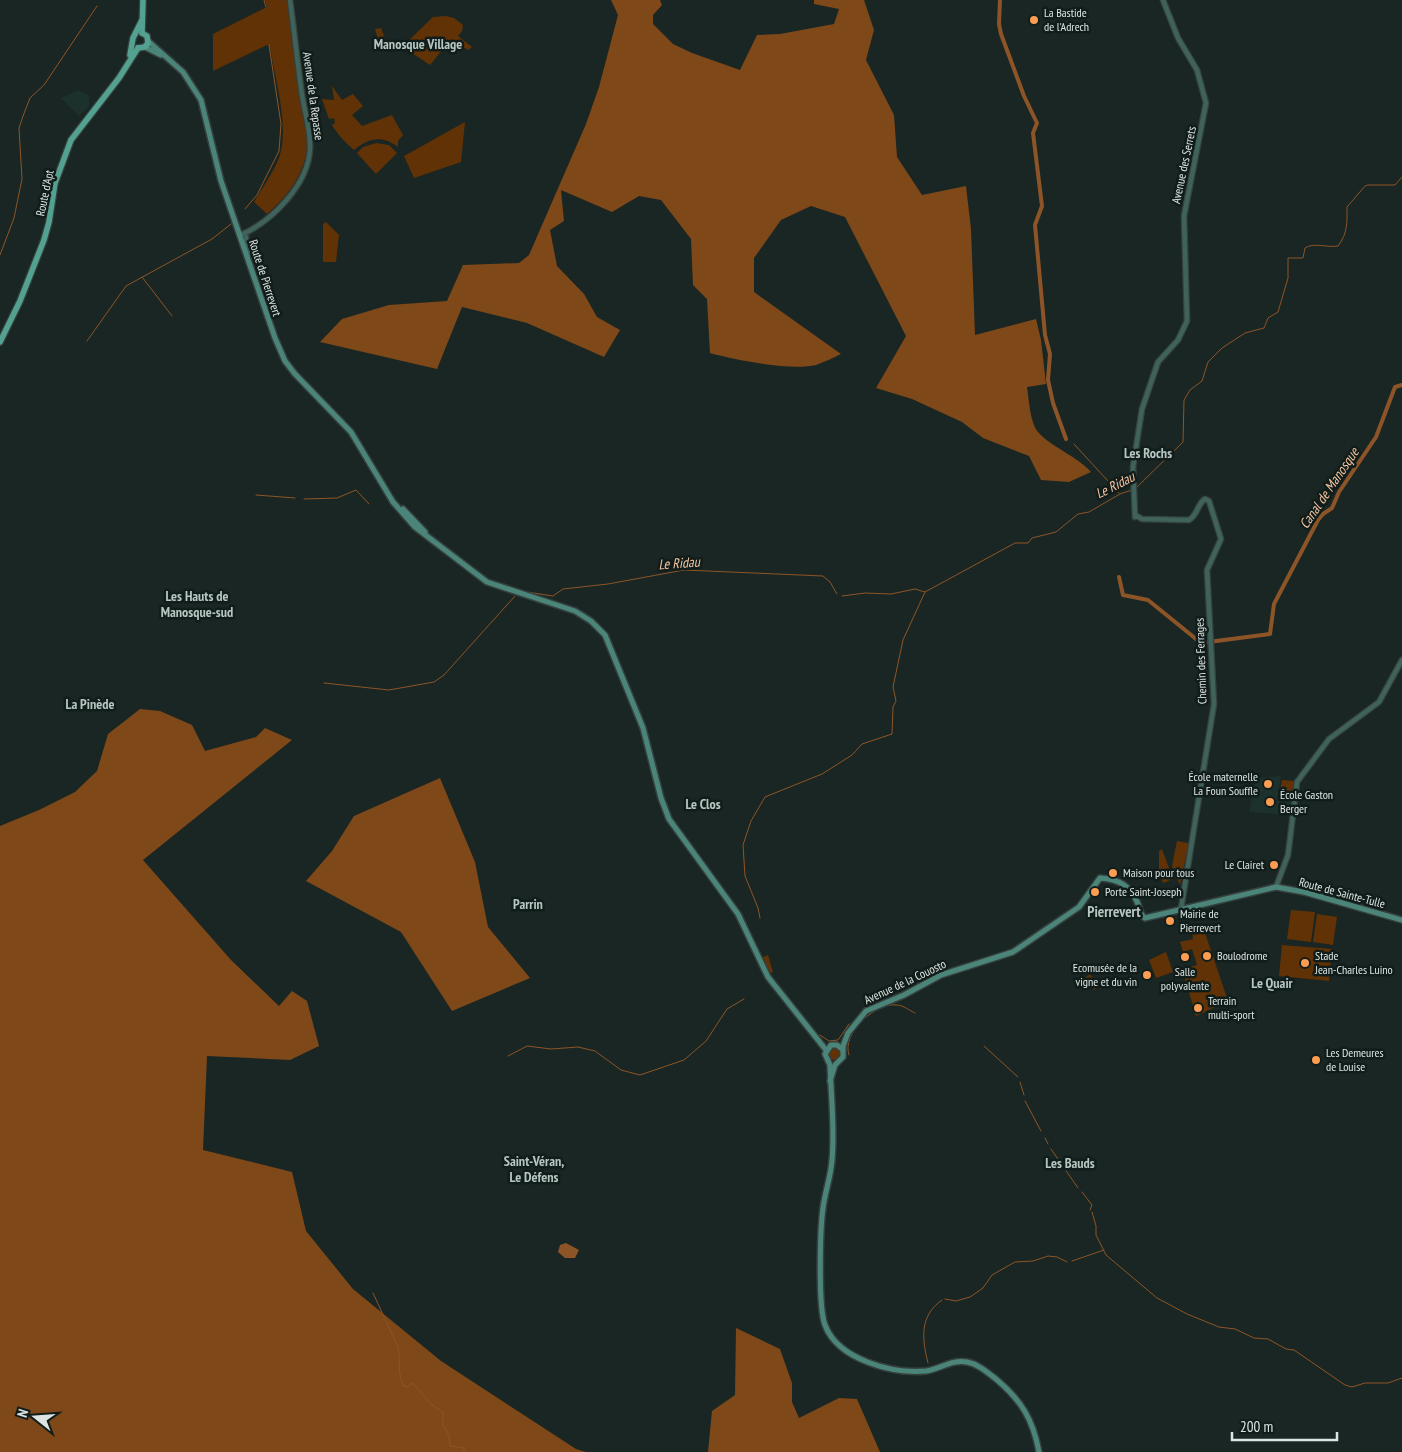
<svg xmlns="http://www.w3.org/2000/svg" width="1402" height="1452" font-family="'PT Sans Narrow',sans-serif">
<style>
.built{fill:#1d312c}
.green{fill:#613205}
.forest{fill:#7f4819}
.water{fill:#8d5527}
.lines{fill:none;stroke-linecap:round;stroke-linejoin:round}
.stream{stroke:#8d5527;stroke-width:1}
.canal{stroke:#8d5527;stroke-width:4}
.tertiary-casing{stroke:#35413e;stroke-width:7}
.secondary-casing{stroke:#35413e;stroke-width:8}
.primary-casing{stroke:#35413e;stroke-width:8}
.tertiary{stroke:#3f625a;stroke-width:4.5}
.secondary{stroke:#4b8579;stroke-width:5}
.primary{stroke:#53a190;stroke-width:5.5}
.poi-dot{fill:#fc9d52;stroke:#111d1a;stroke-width:2}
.labels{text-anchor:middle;stroke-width:5;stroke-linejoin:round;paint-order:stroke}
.poi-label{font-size:12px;fill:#dde5e3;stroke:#111d1a;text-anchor:start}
.street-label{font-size:12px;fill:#dde5e3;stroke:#111d1a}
.neighbourhood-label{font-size:14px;font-weight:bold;fill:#b8c6c2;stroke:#111d1a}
.water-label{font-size:14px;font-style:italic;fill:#f8c5a1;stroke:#111d1a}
.quarter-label{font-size:15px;font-weight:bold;fill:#b8c6c2;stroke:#111d1a}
</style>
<rect width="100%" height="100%" fill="#1a2623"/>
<g class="built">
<polygon points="78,90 89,95 89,107 79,116 61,98"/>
<polygon points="1281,776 1277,800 1291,801 1290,811 1287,810 1287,815 1249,812 1256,778"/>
</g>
<g class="green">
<path d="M265,0H287L308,142C305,173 290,194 267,214L254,202C262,188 273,173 279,158C290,127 275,79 270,47L267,45L213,71V34L267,7Z"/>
<polygon points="446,16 454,18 463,25 462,31 458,36 472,47 468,50 451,39 430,65 409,51 387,49 382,52 375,29 381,28 385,39 403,46 433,17"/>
<path d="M332,86L342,100L353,94L363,106L352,115L362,126L392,115L403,135L398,141V147C382,135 369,138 354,150C345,142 338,135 332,125L335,123L334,118L329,119L322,99L334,100Z"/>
<polygon points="465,122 461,162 414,178 404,156"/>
<polygon points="376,143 389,145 397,153 376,174 357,153 363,147"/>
<polygon points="326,222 339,235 336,262 323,262 323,224"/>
<polygon points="1282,780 1294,781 1291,800 1279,799"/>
<polygon points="1177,841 1189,843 1180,885 1172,866"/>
<polygon points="1162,849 1173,879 1163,883 1159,872 1159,851"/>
<polygon points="1291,910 1315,912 1311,942 1287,939"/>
<polygon points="1317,914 1337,917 1333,945 1313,942"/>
<polygon points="1203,927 1228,1001 1196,1016 1182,969 1197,965 1192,949 1183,952 1180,942 1193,939 1192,931"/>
<polygon points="1282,945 1332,949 1329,981 1279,976"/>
<polygon points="1166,952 1173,972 1156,978 1149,960"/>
<polygon points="768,955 773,972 768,974 761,958"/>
<polygon points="1090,974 1099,987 1094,990 1085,978"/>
<circle cx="834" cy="1054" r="6"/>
</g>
<g class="forest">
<path d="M611,0H660L662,5L653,15V24L673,44L692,53L740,70L757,35L780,34L834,24L839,9L814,4V0H864L874,30L866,60L894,115L897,157L922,195L966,186L971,229L975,335L1036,319L1041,340L1046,384L1027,387C1029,400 1030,422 1038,432C1051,447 1077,456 1091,472L1069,482L1041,480L1029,456L983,438L962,422L912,399L876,388L906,336L845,217L811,206L781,220L754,258V292L841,354C833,358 824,362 816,365C791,371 735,360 710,353L707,299L693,285L691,239L661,200L639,196L612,212L561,190L564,221L550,230L557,266L584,294L597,317L620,330L604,357L527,323L462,307L437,369L320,342L342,319L389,305L447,301L463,265L519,263L529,255L586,124L599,87L618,15Z"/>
<polygon points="140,709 160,711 192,725 205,751 256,737 265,728 292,740 143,860 231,960 279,1006 292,991 307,1001 319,1046 290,1060 207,1056 203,1150 292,1172 306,1231 353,1289 441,1361 576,1449 586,1452 0,1452 0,826 39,810 75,792 97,771 108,734"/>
<polygon points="440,778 475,862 488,927 530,978 452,1011 401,932 306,881 332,851 354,816"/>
<polygon points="736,1328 780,1349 792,1383 792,1402 799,1418 839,1398 857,1399 880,1452 708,1452 712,1411 735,1395"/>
</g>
<polygon class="water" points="566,1243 579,1250 575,1258 565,1258 558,1252 560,1245"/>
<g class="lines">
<g class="stream">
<polyline points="264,0 266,7"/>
<polyline points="245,209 257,195 279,151 281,124 269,45"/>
<polyline points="0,255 14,218 22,179 19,128 23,116 30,98 44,85 97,6"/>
<polyline points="142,277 172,316"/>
<polyline points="87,341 126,286 212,239 231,224"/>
<polyline points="1074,444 1119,493"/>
<path d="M1136,488L1183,442L1184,400L1190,390L1202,381L1208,362L1222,348L1245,333L1264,328L1268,318L1278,312L1288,278V258H1303L1305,248C1314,242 1327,248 1338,246C1348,233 1347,222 1347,207L1365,186L1368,185H1395L1402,177"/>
<polyline points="256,495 295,498"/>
<polyline points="304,499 337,498 356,490 369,504"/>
<polyline points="520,591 553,596 563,589 608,584 684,570 823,576 830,582 837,594"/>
<polyline points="842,596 865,593 891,594 915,589 925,592 1015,543 1028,543 1032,538 1056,532 1078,514 1089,512 1120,494 1132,490"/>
<polyline points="324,683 389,690 434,682 444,675 515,596"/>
<polyline points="760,918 758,908 745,876 743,845 751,821 765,797 822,774 852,755 862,744 892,734 893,707 896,701 893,687 903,640 925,592"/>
<polyline points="820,1035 829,1041 838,1040 849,1024"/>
<polyline points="984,1046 1018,1077"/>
<path d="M849,1055C841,1033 876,1002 897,1005C903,1005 910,1011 915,1013"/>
<polyline points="508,1056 527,1046 551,1049 578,1047 595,1051 621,1070 640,1075 684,1060 706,1041 727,1009 744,999"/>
<polyline points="1020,1082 1024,1095"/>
<polyline points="1025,1101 1041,1131"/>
<polyline points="1045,1138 1048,1144"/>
<polyline points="1051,1149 1078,1188"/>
<polyline points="1082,1192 1092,1205 1090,1210"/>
<polyline points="1092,1212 1096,1226 1096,1235 1106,1255 1157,1298 1187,1314 1219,1327 1235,1329 1254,1338 1268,1339 1286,1349 1294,1350 1345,1385 1352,1387 1365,1383 1388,1383 1402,1378"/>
<polyline points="1072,1261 1104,1250"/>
<path d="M373,1293L398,1347C401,1362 397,1371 403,1385L408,1387L413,1383L432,1405L443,1412V1425L449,1435L450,1446L464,1448V1452"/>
<polyline points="945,1299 956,1301 970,1297 983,1288 992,1275 1015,1262 1033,1261 1048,1256 1057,1257 1067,1262"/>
<path d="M928,1363C922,1339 919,1316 942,1300"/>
</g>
<g class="canal">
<polyline points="1000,0 999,24 1001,34 1024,96 1037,123 1033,133 1042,206 1035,225 1045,335 1050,354 1048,380 1053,403 1066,439"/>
<polyline points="1119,577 1123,595 1148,600 1201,643 1270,634 1274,604 1318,520 1323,514 1332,508 1339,492 1376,437 1395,387 1402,385"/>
</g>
<defs>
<g id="tertiary">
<path d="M241,235C272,221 308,185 310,149C311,128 303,108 301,88C297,59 294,29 290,0"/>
<polyline points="246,237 248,254"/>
<path d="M1137,516L1142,519L1189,520C1198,515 1197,504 1205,499L1209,501L1221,539L1207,570L1214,704L1181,909"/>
<polyline points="1135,517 1133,467 1142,409 1158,362 1178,340 1187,321 1184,216 1206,103 1197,70 1178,38 1163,0"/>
<polyline points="1276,887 1288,855 1297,782 1329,739 1379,702 1402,660"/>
</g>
<g id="secondary">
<polyline points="148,41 183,72 201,100 221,181 275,338 285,361 295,374 351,432 393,502 415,527 487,582 575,611 591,621 605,635 643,728 661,798 669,819 738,914 768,977 826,1050"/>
<polyline points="145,47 161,55"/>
<polyline points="403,509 425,532"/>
<path d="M842,1049L837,1045H831L825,1054L830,1065C831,1096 835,1129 832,1160C831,1176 825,1192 823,1208C820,1230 818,1307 825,1325C838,1360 893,1374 926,1371C940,1369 952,1359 967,1362C978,1364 987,1372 996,1379C1021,1400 1033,1419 1039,1452"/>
<path d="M830,1081L835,1065L843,1057V1046L848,1033L866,1011L904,995L941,975L1013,952L1079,907L1100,878C1119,879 1131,886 1138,904C1140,910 1140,915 1145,918L1276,887L1304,892L1402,920"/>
</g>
<g id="primary">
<polyline points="142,33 143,0"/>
<polyline points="138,48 145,47 148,43 147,36 142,33"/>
<polyline points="130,55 133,38 142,20"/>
<polyline points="0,342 20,301 44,240 49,222 55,183 71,140 119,78 138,48"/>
</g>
</defs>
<use href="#tertiary" class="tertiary-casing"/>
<use href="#secondary" class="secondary-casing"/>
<use href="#primary" class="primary-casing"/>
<use href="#tertiary" class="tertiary"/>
<use href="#secondary" class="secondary"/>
<use href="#primary" class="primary"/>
</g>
<g class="poi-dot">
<circle cx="1034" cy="20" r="5"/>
<circle cx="1268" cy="784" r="5"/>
<circle cx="1270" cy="802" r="5"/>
<circle cx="1274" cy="865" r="5"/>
<circle cx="1113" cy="873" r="5"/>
<circle cx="1095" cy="892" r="5"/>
<circle cx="1170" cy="921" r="5"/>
<circle cx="1207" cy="956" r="5"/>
<circle cx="1185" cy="957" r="5"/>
<circle cx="1305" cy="963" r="5"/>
<circle cx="1147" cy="975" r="5"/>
<circle cx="1198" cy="1008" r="5"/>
<circle cx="1316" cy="1060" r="5"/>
</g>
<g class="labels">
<g class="poi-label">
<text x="1044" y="17">La Bastide<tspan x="1044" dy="14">de l'Adrech</tspan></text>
<text x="1258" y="781" text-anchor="end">École maternelle<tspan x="1258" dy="14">La Foun Souffle</tspan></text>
<text x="1280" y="799">École Gaston<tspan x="1280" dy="14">Berger</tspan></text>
<text x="1264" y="869" text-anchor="end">Le Clairet</text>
<text x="1123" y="877">Maison pour tous</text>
<text x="1105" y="896">Porte Saint-Joseph</text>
<text x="1180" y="918">Mairie de<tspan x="1180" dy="14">Pierrevert</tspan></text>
<text x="1217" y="960">Boulodrome</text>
<text x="1315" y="960">Stade<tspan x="1315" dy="14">Jean-Charles Luino</tspan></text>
<text x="1137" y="972" text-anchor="end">Ecomusée de la<tspan x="1137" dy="14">vigne et du vin</tspan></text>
<text x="1185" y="976" text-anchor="middle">Salle<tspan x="1185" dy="14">polyvalente</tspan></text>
<text x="1208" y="1005">Terrain<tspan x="1208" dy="14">multi-sport</tspan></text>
<text x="1326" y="1057">Les Demeures<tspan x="1326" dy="14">de Louise</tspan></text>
</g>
<g class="street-label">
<text transform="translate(313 96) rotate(82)" y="4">Avenue de la Repasse</text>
<text transform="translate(1184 165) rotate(-78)" y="4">Avenue des Serrets</text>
<text transform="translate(45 193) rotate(-78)" y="4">Route d'Apt</text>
<text transform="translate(265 278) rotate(72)" y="4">Route de Pierrevert</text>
<text transform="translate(1201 661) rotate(-92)" y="4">Chemin des Ferrages</text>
<text transform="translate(1342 893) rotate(15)" y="4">Route de Sainte-Tulle</text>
<text transform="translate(905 982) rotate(-25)" y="4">Avenue de la Couosto</text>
</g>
<g class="neighbourhood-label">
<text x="418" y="49">Manosque Village</text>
<text x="1148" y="458">Les Rochs</text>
<text x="197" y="601">Les Hauts de<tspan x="197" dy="16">Manosque-sud</tspan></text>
<text x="90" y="709">La Pinède</text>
<text x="703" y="809">Le Clos</text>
<text x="528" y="909">Parrin</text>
<text x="1272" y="988">Le Quair</text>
<text x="534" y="1166">Saint-Véran,<tspan x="534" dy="16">Le Défens</tspan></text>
<text x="1070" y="1168">Les Bauds</text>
</g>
<g class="water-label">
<text transform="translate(1115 485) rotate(-27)" y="5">Le Ridau</text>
<text transform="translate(1329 488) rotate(-56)" y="5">Canal de Manosque</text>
<text transform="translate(679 563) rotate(-4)" y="5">Le Ridau</text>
</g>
<g class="quarter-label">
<text x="1114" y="917">Pierrevert</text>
</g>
</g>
<g transform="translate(35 1417) rotate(287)" stroke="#111d1a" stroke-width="4" paint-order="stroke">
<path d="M0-4L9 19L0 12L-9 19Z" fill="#dde5e3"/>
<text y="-8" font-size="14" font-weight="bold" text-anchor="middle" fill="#dde5e3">N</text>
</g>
<path d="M1232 1432v8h105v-8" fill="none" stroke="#dde5e3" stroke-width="2.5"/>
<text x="1240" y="1432" font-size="15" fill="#dde5e3" stroke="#111d1a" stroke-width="4" paint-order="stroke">200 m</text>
</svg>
